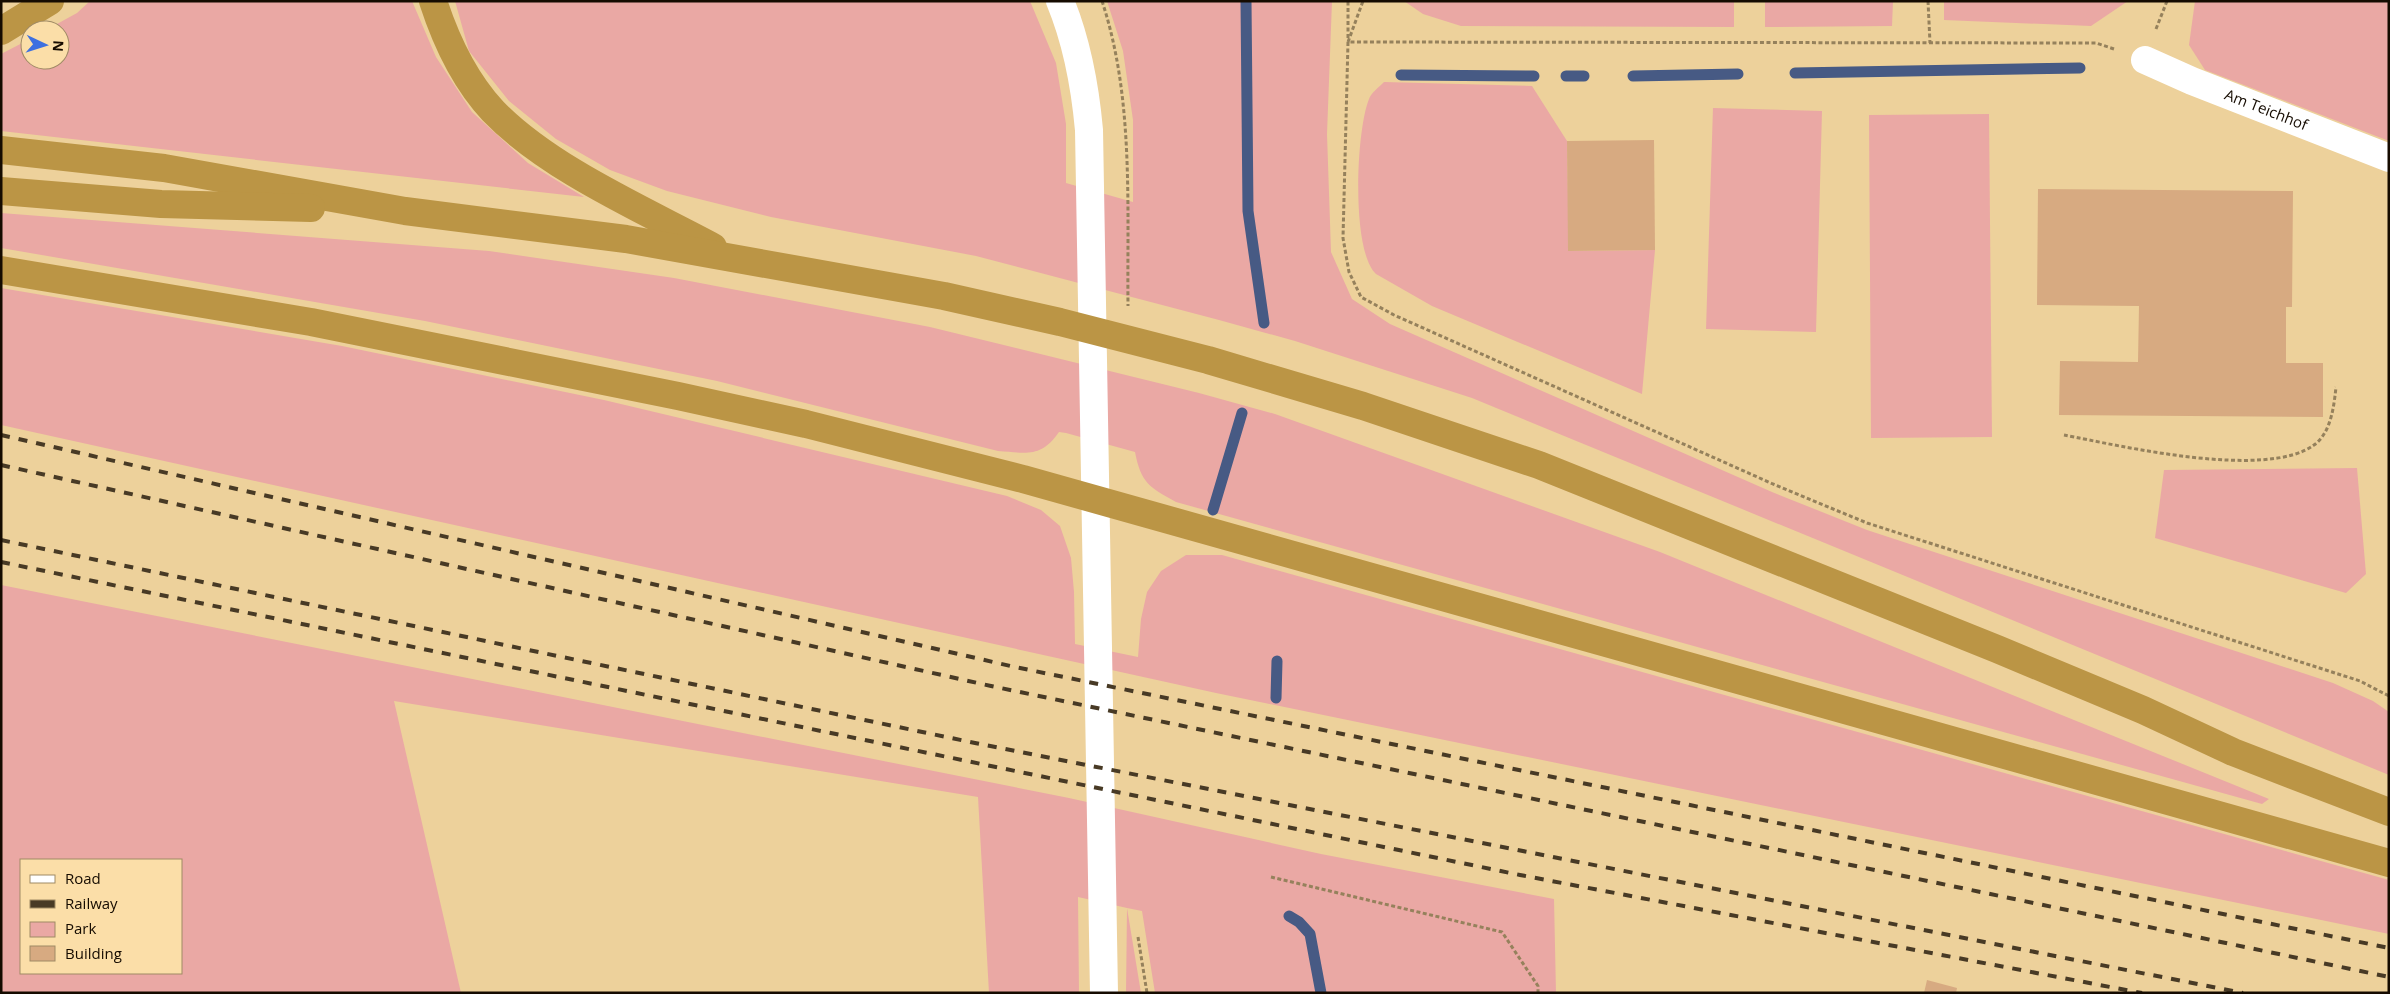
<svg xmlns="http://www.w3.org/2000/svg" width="2390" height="994" font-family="'Open Sans',sans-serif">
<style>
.green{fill:#eaa8a4;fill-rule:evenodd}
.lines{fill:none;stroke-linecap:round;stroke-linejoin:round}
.stream{stroke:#475a84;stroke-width:11}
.building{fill:#d7aa81}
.path{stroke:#95815c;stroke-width:3;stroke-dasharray:4 2.5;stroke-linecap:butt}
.street{stroke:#fff;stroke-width:28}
.secondary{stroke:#fff;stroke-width:28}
.highway{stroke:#bb9545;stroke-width:28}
.rail{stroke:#483a25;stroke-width:4;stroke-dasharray:9 9;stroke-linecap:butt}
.labels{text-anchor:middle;stroke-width:4;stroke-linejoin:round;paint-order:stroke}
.street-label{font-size:15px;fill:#150b00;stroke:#fbdea8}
</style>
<rect width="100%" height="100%" fill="#edd19b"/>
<g class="green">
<polygon points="90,1 412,1 436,57 472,112 528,163 584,197 1,131 1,54 30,39 30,60 60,60 60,30 46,30 77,13"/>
<polygon points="455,1 1030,1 1056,63 1066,124 1066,183 1133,202 1133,120 1123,51 1107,1 1332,1 1327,134 1331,252 1352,299 1390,324 1772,492 1867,530 2333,683 2373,701 2389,712 2389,775 1472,398 1295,341 1219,320 976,256 771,217 667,191 610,170 556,139 509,101 469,51"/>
<polygon points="1404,1 1734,1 1734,27 1461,26 1423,14"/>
<polygon points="1765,1 1893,1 1892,26 1765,27"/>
<polygon points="1944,1 2128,1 2091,26 1944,20"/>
<polygon points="2195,1 2389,1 2389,141 2205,70 2189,45"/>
<path d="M1384,82L1532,86L1567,141L1569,251L1655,250L1642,394L1432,306L1376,274C1351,251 1356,131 1369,99C1371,93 1379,87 1384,82Z"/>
<polygon points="1713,108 1822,111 1816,332 1706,329"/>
<polygon points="1989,114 1992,437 1871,438 1869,115"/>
<path d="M1,213L489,251L674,278L930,327L1199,393L1275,414L1660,552L2269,799L2262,804L1176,502C1149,487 1141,483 1135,452L1066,433L1059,432C1041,458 1027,453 998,451L717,381L425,321L1,248Z"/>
<polygon points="1,288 342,346 604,400 1007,496 1041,510 1060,526 1071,558 1074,592 1075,644 1138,657 1141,619 1147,592 1161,571 1186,555 1222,555 2389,880 2389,934 1216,693 1,425"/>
<polygon points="2357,468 2366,574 2346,593 2155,538 2164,470"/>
<path d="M1,585L1069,798L1321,854L1554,899L1556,993H1155L1142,911L1127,908L1141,993H1126L1127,908L1078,897L1079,993H989L978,797L394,701L461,993H1ZM21,860H181V973H21Z"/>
</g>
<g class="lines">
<g class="stream">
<polyline points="1246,1 1248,211 1264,323"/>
<polyline points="1795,73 2080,68"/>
<polyline points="1401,75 1534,76"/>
<polyline points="1566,76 1584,76"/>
<polyline points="1633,76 1738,74"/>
<polyline points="1213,510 1242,413"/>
<polyline points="1276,698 1277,661"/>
<polyline points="1289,916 1299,922 1310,934 1321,993"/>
</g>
</g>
<g class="building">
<polygon points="1654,140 1655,250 1568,251 1567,141"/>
<polygon points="2038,189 2293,191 2292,307 2286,307 2286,363 2323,363 2323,417 2059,415 2060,361 2138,362 2139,306 2037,305"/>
<polygon points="1927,980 1957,988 1956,993 1924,993"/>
</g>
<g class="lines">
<g class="path">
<path d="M1102,1C1134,98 1127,205 1128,306"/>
<polyline points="1928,1 1930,43"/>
<polyline points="2156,29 2167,1"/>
<polyline points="1348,38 1348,1"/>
<polyline points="1348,42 1363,1"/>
<polyline points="2114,49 2096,43 1348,42 1343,238 1349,272 1361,297 1394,315 1773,484 1867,523 2360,681 2389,696"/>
<path d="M2064,435C2121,446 2266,480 2314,445C2331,433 2334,406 2336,387"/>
<polyline points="1271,877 1502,932 1538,986 1538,993"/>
<polyline points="1138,937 1147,993"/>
</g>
<path class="street" id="s1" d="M2145,60L2192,81L2389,158"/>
<path class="secondary" d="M1060,1C1077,42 1085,86 1089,130L1104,993"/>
<g class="highway">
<path d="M433,1C446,41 464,80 493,111C548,168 642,209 713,247"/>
<polyline points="1,31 50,1"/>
<polyline points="1,150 164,168 405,211 626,239 944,296 1060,322 1208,360 1363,406 1539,465 1997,649 2143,710 2233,752 2389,812"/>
<polyline points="1,191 161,204 311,208"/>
<polyline points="1,270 311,322 678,396 806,424 1023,479 2389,863"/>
</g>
<g class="rail">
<polyline points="1,435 1015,667 2389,948"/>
<polyline points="1,465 991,686 2389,977"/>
<polyline points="1,540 975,743 2243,993"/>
<polyline points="1,562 1520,875 2142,993"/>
</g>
</g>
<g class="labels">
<g class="street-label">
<text dy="5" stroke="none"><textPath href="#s1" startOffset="131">Am Teichhof</textPath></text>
</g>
</g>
<rect width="2390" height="994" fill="none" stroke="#150b00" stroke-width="5"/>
<rect x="20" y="859" width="162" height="115" fill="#fbdea8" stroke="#9f8a65"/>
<rect x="30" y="875" width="25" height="8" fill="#ffffff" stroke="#9f8a65"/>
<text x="65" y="884" font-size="15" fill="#150b00">Road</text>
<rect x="30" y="900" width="25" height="8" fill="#483a25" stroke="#9f8a65"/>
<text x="65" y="909" font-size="15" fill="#150b00">Railway</text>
<rect x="30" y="922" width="25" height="15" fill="#eaa8a4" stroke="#9f8a65"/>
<text x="65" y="934" font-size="15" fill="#150b00">Park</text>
<rect x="30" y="946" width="25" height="15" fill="#d7aa81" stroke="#9f8a65"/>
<text x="65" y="959" font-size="15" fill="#150b00">Building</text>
<g transform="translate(45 45) rotate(94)"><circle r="24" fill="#fbdea8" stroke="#9f8a65"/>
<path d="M0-4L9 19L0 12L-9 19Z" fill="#3d70e0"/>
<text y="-8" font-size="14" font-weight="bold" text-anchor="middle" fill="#150b00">N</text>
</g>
</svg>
